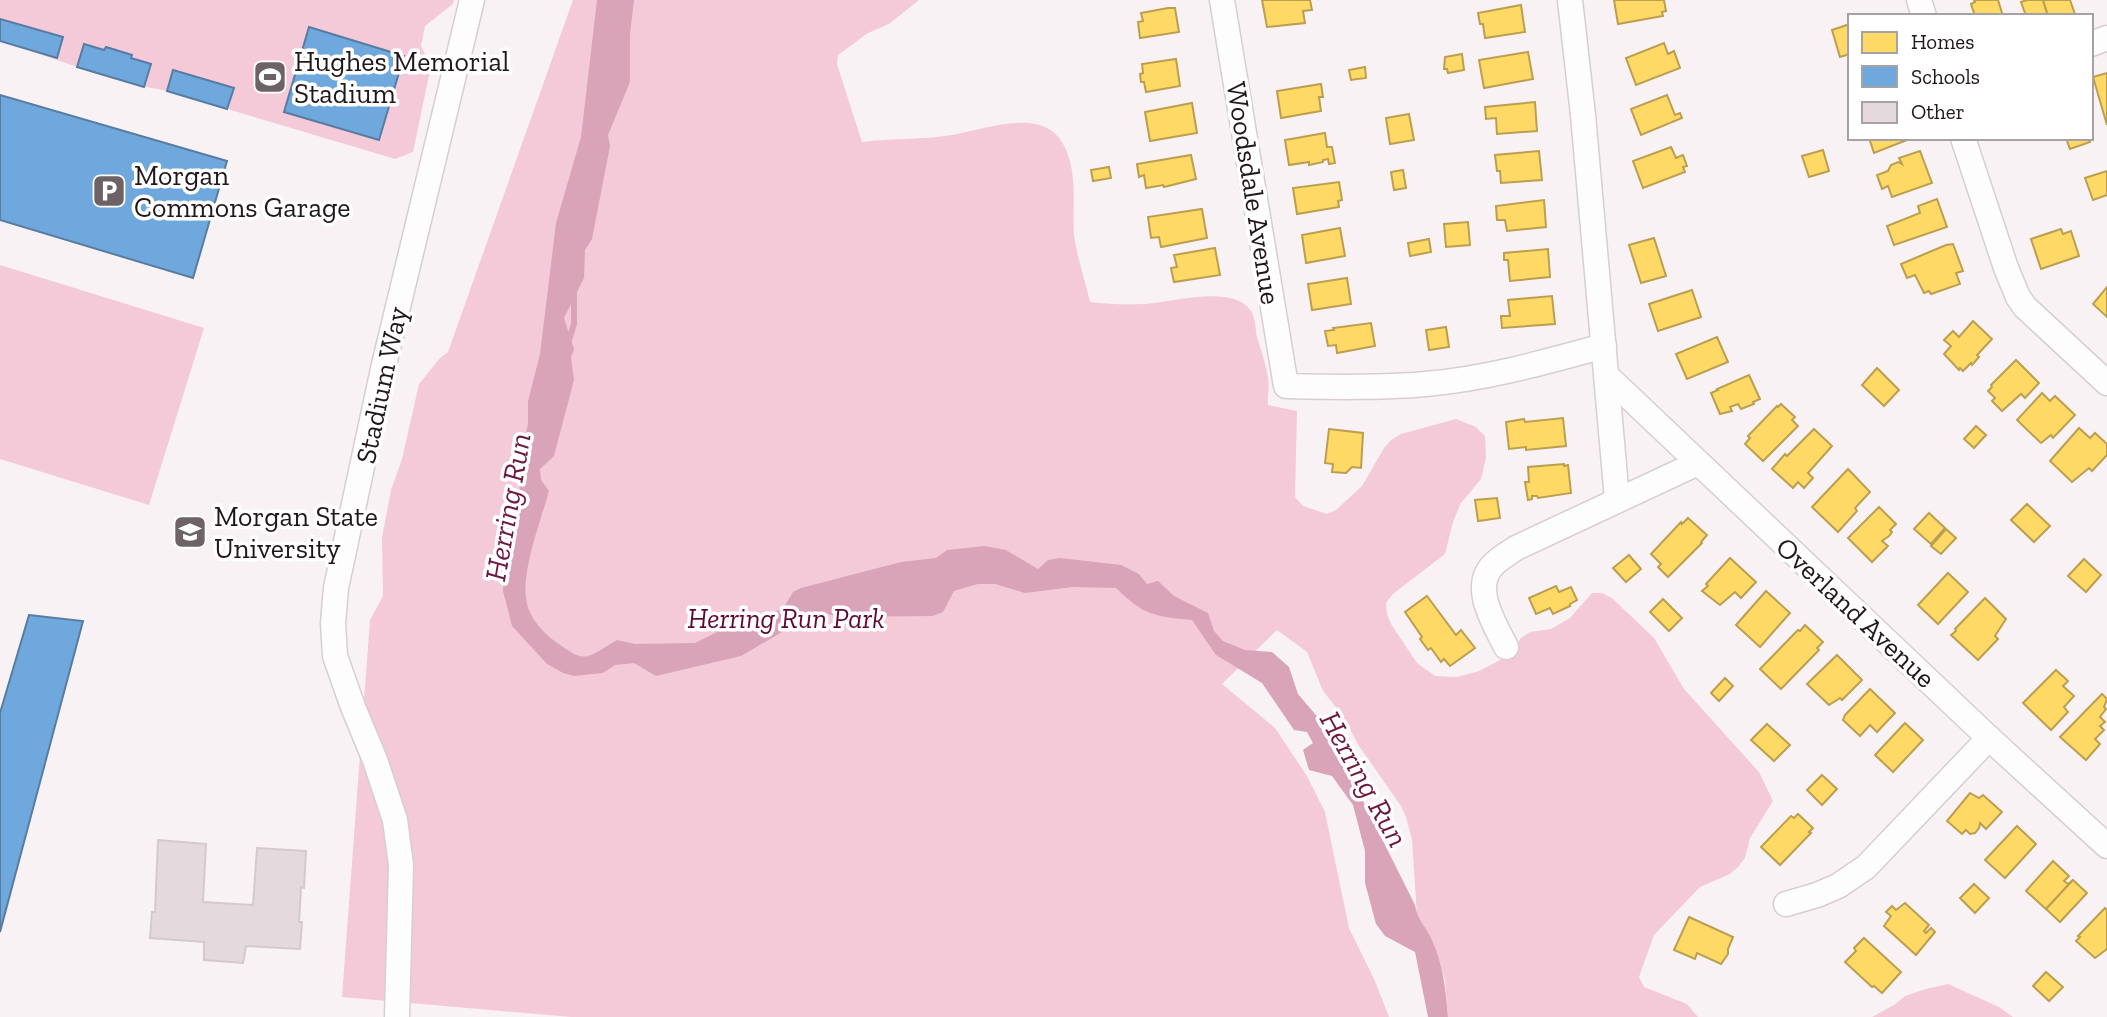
<svg xmlns="http://www.w3.org/2000/svg" width="2107" height="1017" font-family="'Zilla Slab',serif">
<style>
.green{fill:#f4cad9}
.water{fill:#d9a4b8}
.homes{fill:#ffd966;stroke:#bc9e4f;stroke-width:2}
.schools{fill:#6fa8dc;stroke:#587ca2;stroke-width:2}
.lines{fill:none;stroke-linecap:round;stroke-linejoin:round}
.stream{stroke:#d9a4b8;stroke-width:6}
.building{fill:#e4dadd;stroke:#d4cace;stroke-width:2}
.minor-casing{stroke:#d7ced1;stroke-width:27}
.minor{stroke:#fefdfd;stroke-width:24}
.labels{text-anchor:middle;stroke-width:7;stroke-linejoin:round;paint-order:stroke}
.poi-label{font-size:28px;fill:#21161a;stroke:#fff;text-anchor:start}
.street-label{font-size:28px;fill:#21161a;stroke:#fff}
.park-label{font-size:28px;font-style:italic;fill:#600736;stroke:#fff}
.water-label{font-size:30px;font-style:italic;fill:#6d1741;stroke:#fff}
</style>
<rect width="100%" height="100%" fill="#f9f2f4"/>
<g class="green">
<path d="M0,0H454L453,4L425,26L421,46L431,66L413,152L395,159L167,91C110,81 55,58 0,41Z"/>
<path d="M573,0H919L889,24L868,33L838,55L837,64L862,142C891,138 922,140 952,135C990,129 1051,102 1068,155C1077,180 1072,209 1074,235C1077,257 1085,280 1090,302C1108,304 1125,305 1143,304C1169,303 1234,283 1251,311C1256,319 1255,328 1257,337C1261,350 1266,364 1268,378C1270,387 1267,396 1268,405L1297,411L1295,497L1303,506L1327,514L1336,510L1362,486L1384,448L1391,440L1401,434L1456,419L1476,427L1485,436L1486,458L1481,479L1461,503L1453,522L1445,554L1393,594L1386,603L1387,614L1391,624L1417,663L1435,676L1457,677L1479,671L1508,656L1521,638L1530,632L1551,629L1570,618L1592,593H1602L1612,598L1654,638L1684,689L1759,772L1773,801L1750,838L1745,858L1738,867L1730,874L1700,887L1654,935L1639,977L1644,987L1687,1004L1698,1017H1448L1445,980L1432,940L1417,917L1412,840L1406,817L1401,806L1359,746L1343,716L1323,691L1307,652L1277,630L1222,684L1275,728L1307,776L1325,812L1349,928L1374,979L1389,1017H571L342,997L370,620L383,596L382,538L391,490L402,459L419,384L439,359L448,352Z"/>
<polygon points="0,265 204,328 149,505 0,459"/>
<polygon points="1948,984 1999,1007 2013,1017 1872,1017 1894,1005 1905,996 1926,989"/>
</g>
<path class="water" d="M597,0H634L630,34V82L608,135L610,146L592,239L585,250L584,278L564,318L574,349L571,358L574,380L554,456L540,469L541,480L549,491C541,520 522,569 526,598C528,616 542,632 556,642C587,665 586,658 617,640L635,644L695,643L731,625L783,609L793,592L801,588L901,562L936,558L947,550L985,546L1006,550L1038,569L1048,560L1060,558L1121,565L1139,574L1147,584L1158,581L1174,596L1208,613L1214,631L1223,641L1245,650L1272,652L1289,667L1298,694L1326,727L1415,905C1418,922 1426,926 1432,940C1443,964 1446,991 1448,1017H1428L1415,952L1385,936L1376,924L1365,883V851L1353,805L1332,776L1309,770L1303,750L1313,743L1307,732L1294,730L1262,683L1216,655L1192,620C1153,616 1145,616 1116,588L1073,587L1025,593L995,584H978L954,591L943,612L933,616L839,617L824,613L796,624L741,656L656,676L634,663L615,665L603,673L574,676L563,673L547,664L512,626L503,591L506,543L514,515L509,502L520,489L517,471L528,424V401L540,354L556,223L581,137Z"/>
<g class="homes">
<polygon points="1262,0 1310,0 1312,10 1303,11 1305,23 1267,27"/>
<polygon points="1614,0 1664,0 1666,11 1662,12 1663,16 1618,24"/>
<polygon points="1974,0 1998,0 2003,16 1975,16 1971,4 1975,2"/>
<polygon points="2027,0 2043,0 2048,16 2026,16 2021,2"/>
<polygon points="2043,0 2070,0 2075,14 2068,16 2048,16"/>
<polygon points="1521,5 1525,32 1485,38 1483,24 1480,24 1478,13"/>
<polygon points="1168,8 1175,8 1179,32 1140,38 1138,22 1143,21 1141,13"/>
<polygon points="1850,24 1850,54 1840,57 1832,30"/>
<polygon points="1664,43 1668,54 1674,51 1680,68 1636,85 1626,58"/>
<polygon points="1528,52 1533,79 1484,88 1479,60"/>
<polygon points="1462,54 1464,70 1448,73 1447,69 1444,69 1445,57"/>
<polygon points="1176,59 1180,86 1146,92 1144,82 1141,82 1140,74 1143,73 1142,64"/>
<polygon points="1365,67 1366,78 1351,80 1349,70"/>
<polygon points="2107,73 2107,125 2093,77"/>
<polygon points="1321,84 1323,97 1319,97 1321,111 1281,118 1277,91"/>
<polygon points="1667,95 1675,115 1680,113 1682,118 1641,135 1631,109"/>
<polygon points="1535,102 1537,131 1497,134 1496,118 1486,119 1485,107"/>
<polygon points="1192,103 1197,133 1150,141 1145,112"/>
<polygon points="1409,114 1414,140 1390,144 1386,118"/>
<polygon points="1325,133 1327,147 1332,147 1335,163 1329,164 1328,159 1323,160 1323,162 1309,165 1309,162 1289,165 1285,140"/>
<polygon points="1869,138 1912,138 1874,153"/>
<polygon points="2066,138 2088,138 2090,142 2070,149"/>
<polygon points="1671,147 1676,158 1683,155 1687,166 1683,167 1685,172 1643,188 1633,161"/>
<polygon points="1823,150 1829,171 1809,177 1802,156"/>
<polygon points="1539,151 1542,180 1501,183 1500,171 1497,171 1495,155"/>
<polygon points="1920,151 1932,183 1892,197 1888,186 1882,189 1877,175 1888,171 1891,165 1898,162 1902,164 1899,158"/>
<polygon points="1191,155 1196,179 1164,187 1163,185 1146,188 1144,175 1139,177 1137,164"/>
<polygon points="1109,167 1111,178 1093,181 1091,170"/>
<polygon points="1403,170 1406,188 1394,190 1391,172"/>
<polygon points="2107,171 2107,195 2093,200 2085,178"/>
<polygon points="1339,182 1342,200 1338,201 1339,207 1297,214 1293,188"/>
<polygon points="1937,199 1947,227 1894,245 1887,226 1920,213 1918,206"/>
<polygon points="1544,200 1546,227 1507,231 1505,220 1497,220 1496,206"/>
<polygon points="1202,209 1207,238 1161,247 1159,237 1151,238 1148,217"/>
<polygon points="1468,222 1470,245 1446,247 1444,224"/>
<polygon points="1340,228 1345,256 1306,263 1302,235"/>
<polygon points="2061,229 2063,234 2071,231 2079,256 2041,269 2031,239"/>
<polygon points="1654,238 1666,276 1641,283 1629,245"/>
<polygon points="1429,239 1431,252 1410,256 1408,243"/>
<polygon points="1953,244 1963,271 1956,273 1960,284 1931,294 1929,291 1924,293 1915,275 1907,278 1901,264 1946,245"/>
<polygon points="1215,248 1220,275 1174,282 1171,268 1177,267 1174,255"/>
<polygon points="1548,249 1550,277 1510,281 1508,260 1504,260 1504,253"/>
<polygon points="1347,278 1351,304 1312,310 1308,284"/>
<polygon points="2107,287 2107,317 2093,304"/>
<polygon points="1692,290 1701,317 1658,331 1649,304"/>
<polygon points="1552,296 1555,324 1502,328 1501,316 1510,316 1508,300"/>
<polygon points="1973,321 1992,339 1977,355 1979,357 1972,365 1971,363 1963,371 1960,368 1959,370 1944,354 1951,346 1944,340 1953,331 1959,337"/>
<polygon points="1371,323 1375,346 1337,353 1336,345 1328,346 1325,331 1334,330 1333,328"/>
<polygon points="1446,327 1449,347 1429,350 1426,330"/>
<polygon points="1717,337 1728,362 1687,379 1676,354"/>
<polygon points="2016,360 2039,383 2025,398 2021,394 2002,411 1992,401 1995,398 1988,391 1992,387 1991,385"/>
<polygon points="1877,368 1899,390 1884,406 1862,385"/>
<polygon points="1749,375 1760,399 1753,402 1754,404 1741,409 1738,404 1730,407 1732,411 1720,414 1711,393 1718,390 1717,389"/>
<polygon points="2042,393 2050,401 2055,396 2075,415 2053,438 2051,435 2041,443 2017,420"/>
<polygon points="1781,404 1795,417 1792,420 1798,426 1763,461 1745,444 1750,438 1748,436 1777,406 1778,407"/>
<polygon points="1563,418 1566,446 1526,450 1526,447 1509,449 1506,422 1524,419 1525,422"/>
<polygon points="1976,426 1986,435 1974,448 1964,439"/>
<polygon points="2079,428 2090,438 2095,433 2107,444 2107,455 2092,471 2089,468 2072,482 2050,461"/>
<polygon points="1329,429 1363,433 1361,468 1352,467 1346,473 1332,472 1333,464 1325,463"/>
<polygon points="1814,429 1832,446 1808,473 1813,478 1804,488 1798,482 1793,488 1772,469 1785,454 1787,456"/>
<polygon points="1564,464 1564,466 1568,465 1571,493 1538,498 1537,496 1532,496 1532,499 1528,500 1525,482 1529,482 1528,467"/>
<polygon points="1848,469 1870,492 1855,508 1857,511 1838,532 1812,507"/>
<polygon points="1497,498 1500,518 1478,521 1475,500"/>
<polygon points="2027,504 2050,526 2034,542 2011,520"/>
<polygon points="1879,507 1896,524 1890,530 1892,532 1889,536 1882,541 1888,546 1872,562 1848,538"/>
<polygon points="1929,513 1945,528 1931,544 1914,529"/>
<polygon points="1688,518 1707,535 1701,542 1702,543 1668,577 1658,567 1661,564 1651,554 1681,522 1682,524"/>
<polygon points="1946,529 1956,538 1941,554 1931,546"/>
<polygon points="1629,555 1641,569 1626,582 1613,568"/>
<polygon points="1730,558 1756,582 1741,598 1735,592 1720,605 1702,591 1708,586 1706,584"/>
<polygon points="2084,559 2101,575 2086,592 2068,576"/>
<polygon points="1948,573 1968,592 1938,624 1918,605"/>
<polygon points="1556,586 1559,592 1571,587 1577,600 1570,604 1570,606 1553,614 1550,608 1536,614 1529,598"/>
<polygon points="1766,591 1790,613 1760,647 1736,625"/>
<polygon points="1427,596 1456,635 1461,630 1475,648 1450,666 1444,659 1441,662 1431,648 1428,650 1420,639 1422,637 1405,612"/>
<polygon points="1985,598 2006,619 1995,636 1998,639 1978,660 1951,635 1956,631 1955,629"/>
<polygon points="1663,599 1682,618 1669,631 1650,612"/>
<polygon points="1805,625 1823,642 1817,648 1819,650 1781,689 1760,669 1798,630 1800,631"/>
<polygon points="1837,655 1862,680 1842,700 1840,698 1829,705 1807,684"/>
<polygon points="2056,670 2068,681 2063,686 2074,696 2064,707 2068,712 2051,730 2023,703"/>
<polygon points="1725,678 1733,686 1719,701 1711,693"/>
<polygon points="1870,689 1895,713 1877,732 1870,725 1860,736 1843,720 1845,715"/>
<polygon points="2102,694 2107,699 2104,707 2106,709 2100,717 2105,722 2100,726 2104,730 2095,739 2100,744 2086,760 2060,737"/>
<polygon points="1905,723 1923,740 1893,772 1875,755"/>
<polygon points="1767,724 1790,745 1774,761 1751,740"/>
<polygon points="1822,775 1837,789 1822,805 1807,790"/>
<polygon points="1970,793 1979,798 1983,795 2002,812 1986,829 1980,823 1979,828 1975,833 1970,834 1966,830 1962,834 1947,821"/>
<polygon points="1798,814 1813,828 1809,832 1811,833 1780,865 1761,847 1791,816 1794,818"/>
<polygon points="2017,826 2036,844 2005,878 1985,860"/>
<polygon points="2053,861 2069,876 2064,881 2068,884 2073,880 2046,909 2026,891"/>
<polygon points="2073,880 2087,893 2060,922 2046,909"/>
<polygon points="1974,884 1989,898 1975,913 1960,898"/>
<polygon points="1905,903 1929,925 1924,931 1926,933 1931,928 1935,932 1916,955 1884,926 1891,916 1886,912 1892,906 1896,910"/>
<polygon points="2105,908 2107,910 2107,949 2095,958 2076,941 2080,937 2078,936"/>
<polygon points="1689,917 1733,937 1728,949 1728,954 1721,964 1697,953 1695,959 1674,950"/>
<polygon points="1864,938 1901,972 1882,993 1874,986 1872,987 1845,962 1856,951 1854,948"/>
<polygon points="2046,972 2063,987 2049,1001 2033,986"/>
</g>
<g class="schools">
<polygon points="0,19 63,37 57,58 0,41"/>
<polygon points="309,27 404,56 379,140 284,112"/>
<polygon points="84,44 104,50 106,47 132,55 131,58 151,64 144,87 77,67"/>
<polygon points="173,70 234,88 227,109 167,91"/>
<polygon points="0,95 227,161 193,278 0,220"/>
<polygon points="29,615 83,621 0,932 0,713"/>
</g>
<g class="lines">
<polyline class="stream" points="568,343 574,324 574,292"/>
</g>
<polygon class="building" points="158,840 206,844 203,902 253,905 257,848 306,851 304,888 301,887 299,922 302,922 300,949 246,946 243,963 204,960 204,942 150,938 152,912 155,912"/>
<g class="lines">
<defs>
<g id="minor">
<path d="M1222,0L1286,386C1333,387 1379,388 1426,384C1486,379 1545,362 1604,346"/>
<polyline points="1570,0 1583,115 1617,499"/>
<polyline points="1919,0 1924,16"/>
<polyline points="2091,44 2107,38"/>
<polyline points="1963,138 2006,268 2018,297 2025,307 2107,383"/>
<polyline points="1607,376 1989,738 2107,846"/>
<path d="M1506,647C1495,624 1470,587 1494,564C1500,558 1509,553 1516,548L1698,463"/>
<polyline points="1786,904 1817,895 1838,886 1866,867 1989,738"/>
<polyline points="397,1017 401,865 395,820 375,760 353,707 335,656 333,623 336,588 383,369 472,0"/>
</g>
</defs>
<use href="#minor" class="minor-casing"/>
<use href="#minor" class="minor"/>
</g>
<defs>
<symbol id="stadium-square" viewBox="-11 -11 22 22"><rect x="-9" y="-9" width="18" height="18" rx="4" fill="#6d6366" stroke="#fff"/><path d="M0-5a6.5 5 0 1 0 0 10a6.5 5 0 1 0 0-10ZM-3.5-1.8h7v3.6h-7Z" fill="#fff"/></symbol>
<symbol id="parking-square" viewBox="-11 -11 22 22"><rect x="-9" y="-9" width="18" height="18" rx="4" fill="#6d6366" stroke="#fff"/><path d="M-3.5-5.5H1a3.5 3.5 0 0 1 0 7H-1V5.5H-3.5ZM-1-3.4V-.6H.8a1.4 1.4 0 0 0 0-2.8Z" fill="#fff"/></symbol>
<symbol id="university-square" viewBox="-11 -11 22 22"><rect x="-9" y="-9" width="18" height="18" rx="4" fill="#6d6366" stroke="#fff"/><path d="M0-5L7-2L0 1L-7-2ZM-4 1L0 2.5L4 1V4Q0 6-4 4Z" fill="#fff"/></symbol>
</defs>
<g fill-rule="evenodd">
<use href="#stadium-square" x="251" y="58" width="38" height="38"/>
<use href="#parking-square" x="90" y="172" width="38" height="38"/>
<use href="#university-square" x="171" y="513" width="38" height="38"/>
</g>
<g class="labels">
<g class="poi-label">
<text x="294" y="71">Hughes Memorial<tspan x="294" dy="32">Stadium</tspan></text>
<text x="134" y="185">Morgan<tspan x="134" dy="32">Commons Garage</tspan></text>
<text x="214" y="526">Morgan State<tspan x="214" dy="32">University</tspan></text>
</g>
<g class="street-label">
<text transform="translate(1254 193) rotate(81)" y="10">Woodsdale Avenue</text>
<text transform="translate(381 385) rotate(-78)" y="10">Stadium Way</text>
<text transform="translate(1856 612) rotate(43)" y="10">Overland Avenue</text>
</g>
<g class="park-label">
<text x="786" y="628">Herring Run Park</text>
</g>
<g class="water-label">
<text transform="translate(508 507) rotate(-80)" y="10">Herring Run</text>
<text transform="translate(1364 779) rotate(61)" y="10">Herring Run</text>
</g>
</g>
<rect x="1848" y="14" width="245" height="126" fill="#ffffff" stroke="#a6a2a3" stroke-width="2"/>
<rect x="1862" y="32" width="35" height="21" fill="#ffd966" stroke="#a6a2a3" stroke-width="2"/>
<text x="1911" y="49" font-size="21" fill="#21161a">Homes</text>
<rect x="1862" y="66" width="35" height="21" fill="#6fa8dc" stroke="#a6a2a3" stroke-width="2"/>
<text x="1911" y="84" font-size="21" fill="#21161a">Schools</text>
<rect x="1862" y="102" width="35" height="21" fill="#e4dadd" stroke="#a6a2a3" stroke-width="2"/>
<text x="1911" y="119" font-size="21" fill="#21161a">Other</text>
</svg>
